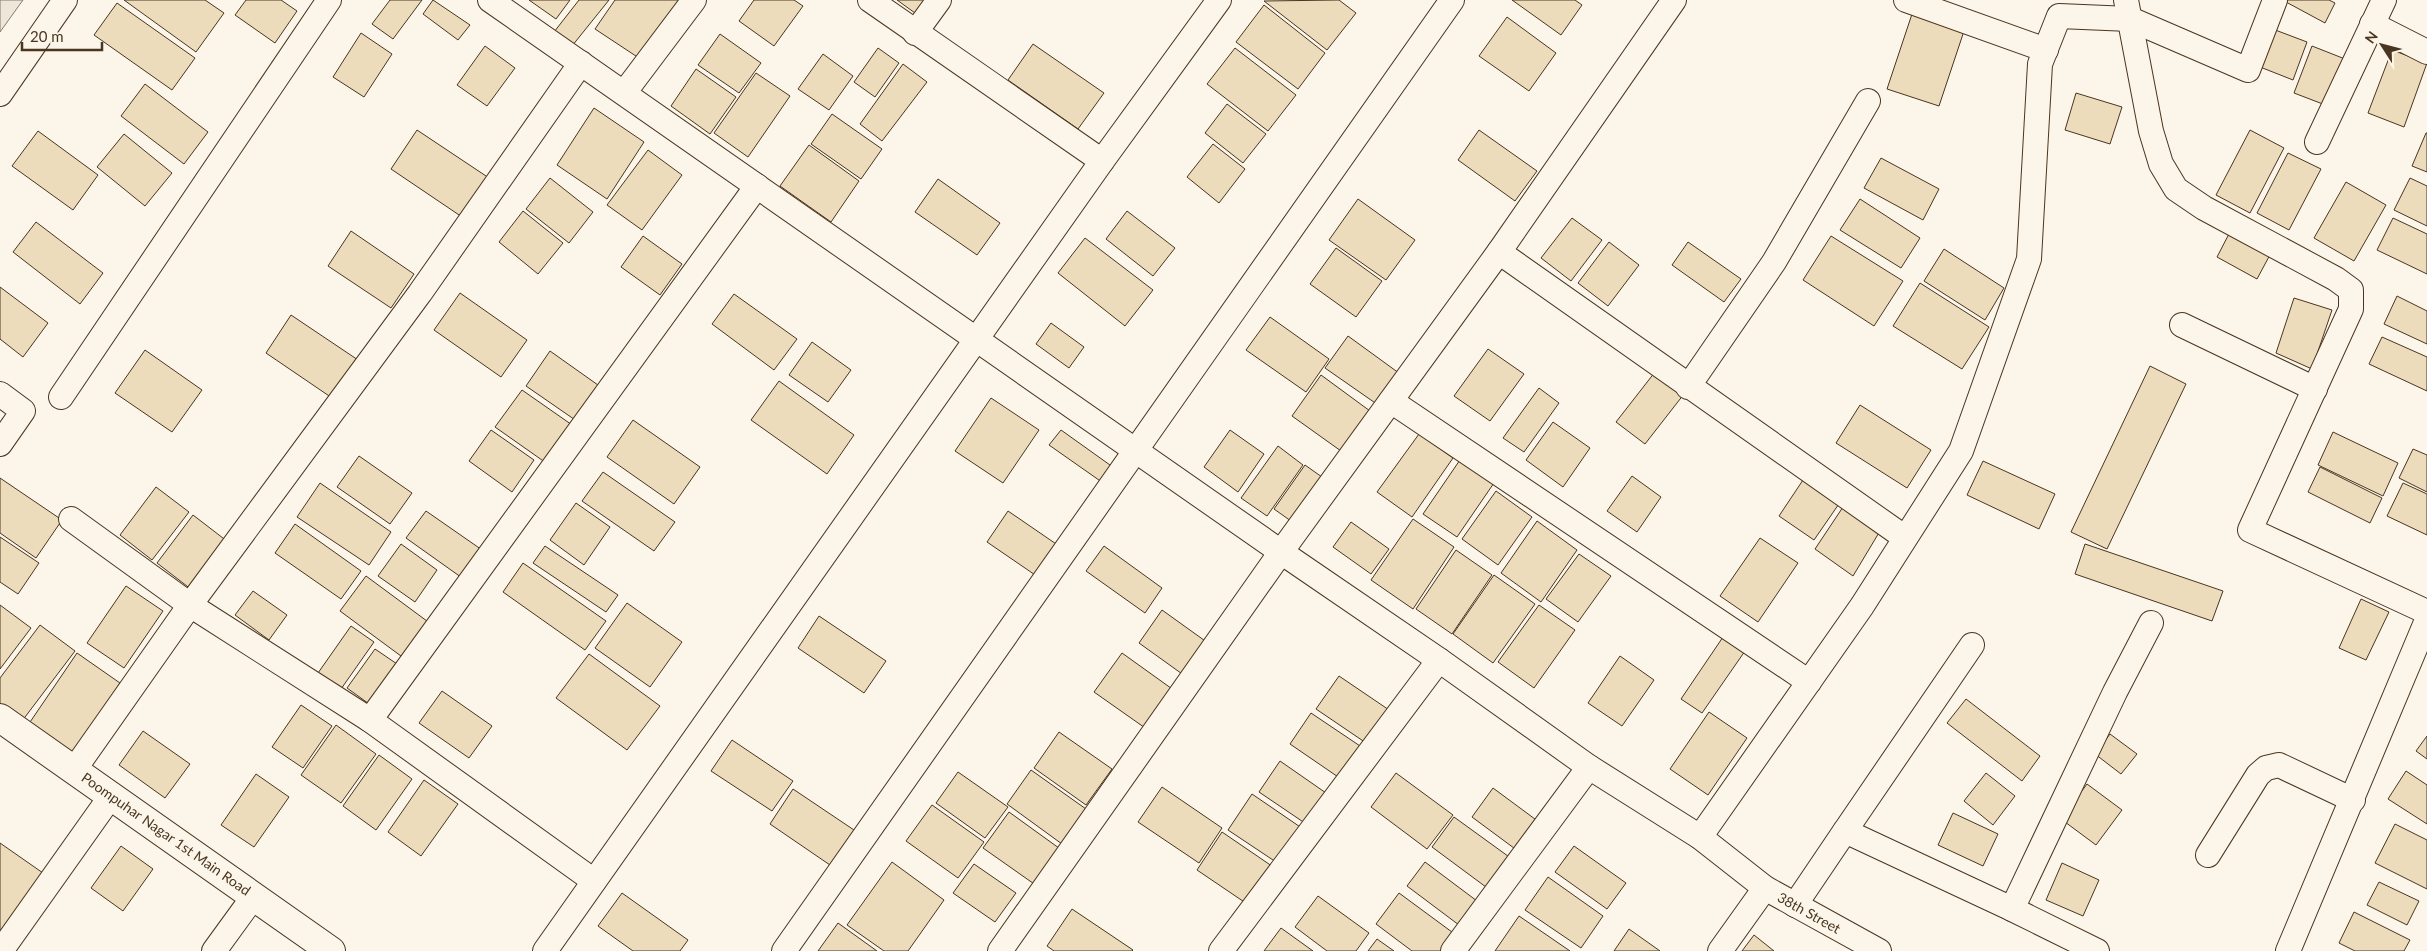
<svg xmlns="http://www.w3.org/2000/svg" width="2427" height="951" font-family="Lato,sans-serif">
<style>
.green{fill:#ede6d9;stroke:#887966}
.building{fill:#ecdcbc;stroke:#4a3520}
.lines{fill:none;stroke-linecap:round;stroke-linejoin:round}
.minor-casing{stroke:#4a3520;stroke-width:26}
.secondary-casing{stroke:#4a3520;stroke-width:30}
.minor{stroke:#fbf6e9;stroke-width:24}
.secondary{stroke:#fbf6e9;stroke-width:28}
.labels{text-anchor:middle;stroke-width:4;stroke-linejoin:round;paint-order:stroke}
.street-label{font-size:14px;fill:#4a3520;stroke:#fbf6e9}
</style>
<rect width="100%" height="100%" fill="#fbf6e9"/>
<polygon class="green" points="0,0 23,0 0,32"/>
<g class="building">
<polygon points="124,0 205,0 224,13 196,52"/>
<polygon points="246,0 281,0 297,11 275,43 235,15"/>
<polygon points="390,0 422,0 393,39 372,24"/>
<polygon points="433,0 470,25 458,40 423,14"/>
<polygon points="529,0 570,0 556,19"/>
<polygon points="579,0 609,0 572,46 554,32"/>
<polygon points="615,0 691,0 648,64 595,29"/>
<polygon points="754,0 794,0 803,6 774,46 739,21"/>
<polygon points="897,0 925,0 915,13"/>
<polygon points="1339,0 1356,13 1327,50 1264,1"/>
<polygon points="1512,0 1575,0 1582,5 1561,35"/>
<polygon points="2288,0 2329,0 2335,3 2325,23 2286,2"/>
<polygon points="117,3 195,58 172,90 94,35"/>
<polygon points="1264,5 1325,53 1298,89 1236,42"/>
<polygon points="1912,14 1964,31 1939,106 1887,89"/>
<polygon points="1507,17 1556,53 1529,91 1479,56"/>
<polygon points="2270,28 2307,42 2293,80 2255,65"/>
<polygon points="361,33 392,54 364,97 333,77"/>
<polygon points="720,34 761,63 739,93 698,65"/>
<polygon points="1033,44 1104,93 1078,129 1008,80"/>
<polygon points="485,46 515,68 487,106 457,85"/>
<polygon points="2312,46 2345,59 2328,106 2294,93"/>
<polygon points="878,48 899,63 875,97 854,82"/>
<polygon points="1235,48 1296,95 1268,131 1207,84"/>
<polygon points="2392,50 2427,63 2404,127 2368,113"/>
<polygon points="823,54 853,76 829,110 798,89"/>
<polygon points="903,64 927,82 882,141 860,124"/>
<polygon points="696,69 736,97 710,134 671,106"/>
<polygon points="756,73 790,96 748,157 714,133"/>
<polygon points="145,84 208,132 184,164 121,116"/>
<polygon points="2076,93 2122,107 2110,144 2065,130"/>
<polygon points="1227,104 1266,134 1243,163 1205,133"/>
<polygon points="594,108 644,142 607,199 557,165"/>
<polygon points="832,114 882,149 861,179 811,144"/>
<polygon points="417,130 495,182 468,221 391,169"/>
<polygon points="1479,130 1537,171 1515,201 1458,160"/>
<polygon points="2250,130 2284,148 2250,213 2216,195"/>
<polygon points="38,131 98,175 73,210 12,166"/>
<polygon points="2426,133 2427,133 2427,172 2412,166"/>
<polygon points="124,134 172,173 145,206 97,167"/>
<polygon points="1213,144 1245,169 1219,203 1187,177"/>
<polygon points="809,145 859,181 831,222 780,186"/>
<polygon points="648,150 682,175 642,230 607,205"/>
<polygon points="2288,153 2321,169 2289,230 2257,213"/>
<polygon points="1881,158 1939,189 1923,220 1864,188"/>
<polygon points="550,178 593,212 569,243 526,209"/>
<polygon points="2410,178 2427,186 2427,226 2394,210"/>
<polygon points="938,179 1000,223 977,255 915,212"/>
<polygon points="2346,182 2386,205 2354,261 2314,238"/>
<polygon points="1358,199 1415,240 1386,280 1329,240"/>
<polygon points="1860,199 1920,238 1901,268 1840,230"/>
<polygon points="523,211 563,243 538,274 499,242"/>
<polygon points="1127,211 1175,248 1153,276 1106,239"/>
<polygon points="1572,218 1602,240 1571,281 1541,258"/>
<polygon points="2393,218 2427,234 2427,274 2377,250"/>
<polygon points="36,222 103,273 80,304 13,252"/>
<polygon points="2231,230 2272,251 2257,279 2217,257"/>
<polygon points="351,231 414,274 391,308 328,266"/>
<polygon points="643,236 682,264 660,295 621,267"/>
<polygon points="1831,236 1903,281 1874,326 1803,280"/>
<polygon points="1085,238 1153,290 1125,326 1058,273"/>
<polygon points="1609,242 1639,265 1608,306 1578,283"/>
<polygon points="1688,242 1741,279 1724,302 1672,265"/>
<polygon points="1336,248 1382,281 1356,317 1310,284"/>
<polygon points="1944,249 2004,288 1985,320 1924,281"/>
<polygon points="1920,283 1989,327 1962,369 1893,326"/>
<polygon points="0,287 48,323 23,357 0,339"/>
<polygon points="460,293 527,340 501,377 434,330"/>
<polygon points="734,294 797,339 774,370 712,324"/>
<polygon points="2397,296 2427,311 2427,344 2384,324"/>
<polygon points="2294,298 2332,310 2312,369 2276,353"/>
<polygon points="291,315 364,364 338,402 266,353"/>
<polygon points="1270,317 1329,359 1306,392 1246,350"/>
<polygon points="1051,323 1084,347 1069,368 1036,344"/>
<polygon points="1348,336 1403,376 1381,407 1325,368"/>
<polygon points="2382,337 2427,357 2427,391 2369,364"/>
<polygon points="812,342 851,370 828,402 789,375"/>
<polygon points="1488,349 1524,374 1490,421 1454,396"/>
<polygon points="145,350 202,390 172,432 115,393"/>
<polygon points="550,351 605,390 581,424 526,386"/>
<polygon points="2150,366 2186,384 2107,549 2071,532"/>
<polygon points="1655,372 1684,394 1645,444 1616,422"/>
<polygon points="1321,375 1370,411 1341,451 1292,416"/>
<polygon points="779,381 854,435 827,474 751,420"/>
<polygon points="1539,388 1559,403 1524,452 1503,438"/>
<polygon points="522,390 575,427 549,465 495,427"/>
<polygon points="991,398 1039,430 1003,483 955,451"/>
<polygon points="1860,405 1931,450 1907,488 1836,443"/>
<polygon points="633,420 700,467 674,504 607,457"/>
<polygon points="1553,422 1590,448 1563,487 1526,460"/>
<polygon points="491,430 534,460 512,492 469,461"/>
<polygon points="1061,430 1117,470 1106,485 1049,445"/>
<polygon points="1230,430 1264,454 1238,492 1204,467"/>
<polygon points="2333,432 2398,463 2383,496 2318,465"/>
<polygon points="1419,434 1453,458 1412,517 1377,492"/>
<polygon points="1278,446 1303,465 1267,516 1241,498"/>
<polygon points="2413,449 2427,455 2427,492 2399,478"/>
<polygon points="359,456 412,493 390,524 337,487"/>
<polygon points="1462,457 1496,480 1457,537 1423,514"/>
<polygon points="1983,461 2055,494 2039,529 1967,495"/>
<polygon points="1305,465 1329,482 1298,526 1274,509"/>
<polygon points="2320,467 2382,498 2370,523 2308,492"/>
<polygon points="603,472 675,522 654,551 582,501"/>
<polygon points="1807,474 1843,498 1814,540 1779,516"/>
<polygon points="1632,476 1661,497 1637,532 1607,511"/>
<polygon points="0,478 62,520 36,558 0,533"/>
<polygon points="320,483 391,532 369,565 297,517"/>
<polygon points="2403,483 2427,494 2427,535 2387,516"/>
<polygon points="156,487 189,512 152,560 120,535"/>
<polygon points="1496,491 1532,517 1498,565 1462,539"/>
<polygon points="1847,501 1883,526 1853,576 1815,549"/>
<polygon points="576,503 610,527 584,565 550,540"/>
<polygon points="426,511 485,552 465,580 406,538"/>
<polygon points="1008,511 1062,548 1041,579 987,542"/>
<polygon points="193,515 232,545 196,593 157,563"/>
<polygon points="1413,519 1454,547 1413,609 1371,580"/>
<polygon points="1537,521 1577,550 1541,602 1501,573"/>
<polygon points="1351,522 1389,549 1371,574 1333,547"/>
<polygon points="295,524 361,571 341,599 275,553"/>
<polygon points="0,537 39,563 18,594 0,582"/>
<polygon points="1760,538 1798,563 1758,622 1720,596"/>
<polygon points="401,544 437,570 415,602 378,576"/>
<polygon points="2085,544 2223,591 2212,621 2075,574"/>
<polygon points="545,546 618,595 606,612 533,563"/>
<polygon points="1104,546 1162,588 1145,613 1086,571"/>
<polygon points="1456,550 1492,575 1452,634 1416,609"/>
<polygon points="1579,554 1611,576 1578,622 1546,599"/>
<polygon points="523,563 606,621 585,650 503,592"/>
<polygon points="1494,575 1535,604 1493,663 1453,634"/>
<polygon points="366,576 431,624 405,659 340,611"/>
<polygon points="126,586 163,611 124,668 87,643"/>
<polygon points="253,591 287,615 269,640 235,615"/>
<polygon points="2361,599 2389,612 2366,660 2339,648"/>
<polygon points="627,603 682,642 650,687 595,648"/>
<polygon points="0,605 31,628 0,669"/>
<polygon points="1539,605 1575,630 1534,688 1498,662"/>
<polygon points="1162,610 1208,643 1185,676 1139,643"/>
<polygon points="819,616 886,661 864,693 798,648"/>
<polygon points="40,625 75,651 19,725 0,711 0,678"/>
<polygon points="351,626 374,642 341,689 318,673"/>
<polygon points="1723,637 1745,651 1702,713 1681,699"/>
<polygon points="375,649 400,666 372,706 347,688"/>
<polygon points="77,653 120,683 70,757 26,728"/>
<polygon points="1122,653 1175,691 1148,730 1094,692"/>
<polygon points="589,654 660,706 627,750 556,698"/>
<polygon points="1620,656 1654,680 1622,726 1588,703"/>
<polygon points="1339,676 1395,714 1372,747 1316,709"/>
<polygon points="442,691 492,726 469,758 419,723"/>
<polygon points="1966,699 2040,756 2022,781 1947,723"/>
<polygon points="301,705 332,726 303,768 272,747"/>
<polygon points="1709,712 1747,738 1708,795 1670,769"/>
<polygon points="1311,713 1366,750 1344,781 1290,744"/>
<polygon points="336,725 376,754 341,803 301,775"/>
<polygon points="143,731 190,764 165,798 119,765"/>
<polygon points="1059,732 1112,769 1086,805 1034,768"/>
<polygon points="2110,734 2137,754 2121,774 2095,754"/>
<polygon points="2427,736 2427,759 2416,751"/>
<polygon points="732,740 793,781 772,811 711,771"/>
<polygon points="379,755 412,779 376,830 343,806"/>
<polygon points="1280,761 1339,802 1318,832 1259,792"/>
<polygon points="1031,770 1086,809 1062,844 1007,804"/>
<polygon points="2406,771 2427,785 2427,824 2388,799"/>
<polygon points="958,772 1008,807 985,838 936,803"/>
<polygon points="1396,773 1453,815 1427,849 1371,807"/>
<polygon points="1986,773 2015,796 1993,825 1964,801"/>
<polygon points="256,774 289,797 254,847 221,825"/>
<polygon points="424,780 458,804 421,856 388,832"/>
<polygon points="2087,784 2122,810 2096,845 2061,819"/>
<polygon points="1162,787 1222,828 1199,863 1138,822"/>
<polygon points="1493,788 1543,825 1522,854 1472,817"/>
<polygon points="793,789 854,830 830,865 770,824"/>
<polygon points="1252,794 1309,833 1285,868 1228,830"/>
<polygon points="932,805 984,842 958,878 906,841"/>
<polygon points="1009,812 1063,851 1037,886 983,848"/>
<polygon points="1953,813 1998,834 1983,866 1938,845"/>
<polygon points="1454,817 1512,859 1490,890 1432,847"/>
<polygon points="2395,824 2427,840 2427,889 2375,863"/>
<polygon points="1222,832 1285,875 1259,912 1197,870"/>
<polygon points="0,843 43,873 0,934"/>
<polygon points="121,846 153,869 123,911 91,888"/>
<polygon points="1574,846 1626,883 1607,909 1555,872"/>
<polygon points="892,862 944,900 908,951 884,951 847,925"/>
<polygon points="1425,862 1477,901 1459,925 1407,886"/>
<polygon points="2062,863 2099,880 2083,916 2046,900"/>
<polygon points="974,864 1016,893 995,922 953,893"/>
<polygon points="1548,877 1603,916 1581,948 1525,910"/>
<polygon points="2379,882 2419,901 2407,925 2367,905"/>
<polygon points="622,893 688,940 680,951 633,951 598,926"/>
<polygon points="1399,893 1456,935 1445,951 1412,951 1376,924"/>
<polygon points="1318,896 1369,933 1356,951 1327,951 1295,927"/>
<polygon points="1072,909 1133,950 1132,951 1054,951 1047,946"/>
<polygon points="2354,912 2410,940 2404,951 2355,951 2339,943"/>
<polygon points="1519,916 1570,951 1495,951"/>
<polygon points="838,923 877,951 818,951"/>
<polygon points="1281,928 1313,951 1264,951"/>
<polygon points="1629,929 1660,951 1614,951"/>
<polygon points="1754,935 1774,951 1742,951"/>
<polygon points="1377,939 1394,951 1368,951"/>
</g>
<g class="lines">
<defs>
<g id="minor">
<polyline points="490,0 1281,552 1439,660 1589,767 1700,837 1765,888 1879,951"/>
<polyline points="870,0 1102,161"/>
<polyline points="1906,0 2046,50"/>
<polyline points="2126,0 2151,131 2161,164 2176,189 2204,208 2336,279 2351,290 2351,309 2250,530 2427,612"/>
<polyline points="2372,24 2427,52"/>
<polyline points="915,33 939,0"/>
<polyline points="624,93 694,0"/>
<polyline points="0,94 65,0"/>
<polyline points="2317,142 2384,0"/>
<polyline points="1499,252 1904,537"/>
<polyline points="2182,325 2315,389"/>
<polyline points="1688,387 1774,262 1868,101"/>
<polyline points="0,394 23,411 0,444"/>
<polyline points="61,397 329,0"/>
<polyline points="1391,401 1809,682"/>
<polyline points="71,519 190,605 370,720 594,881"/>
<polyline points="1972,645 1845,831 2012,909 2115,692 2151,623"/>
<polyline points="370,720 757,186"/>
<polyline points="74,770 190,605 420,293 581,63"/>
<polyline points="1700,837 1862,606 1961,451 2029,259 2040,64 2059,16 2130,19 2248,70 2275,0"/>
<polyline points="2208,855 2258,775 2266,768 2279,765 2353,800"/>
<polyline points="1795,905 1845,831"/>
<polyline points="2012,909 2097,951"/>
<polyline points="1,951 111,796"/>
<polyline points="214,951 254,896"/>
<polyline points="545,951 1102,161 1219,0"/>
<polyline points="784,951 1452,0"/>
<polyline points="1000,951 1281,552 1499,252 1674,0"/>
<polyline points="1221,951 1439,660"/>
<polyline points="1453,951 1589,767"/>
<polyline points="1720,951 1765,888"/>
<polyline points="2288,951 2427,620"/>
</g>
<polyline id="secondary" points="0,718 331,951"/>
</defs>
<use href="#minor" class="minor-casing"/>
<use href="#secondary" class="secondary-casing"/>
<use href="#minor" class="minor"/>
<use href="#secondary" class="secondary"/>
</g>
<g class="labels">
<g class="street-label">
<text transform="translate(166 834) rotate(35)" y="5">Poompuhar Nagar 1st Main Road</text>
<text transform="translate(1809 913) rotate(29)" y="5">38th Street</text>
</g>
</g>
<g transform="translate(2382 45) rotate(306)" stroke="#fbf6e9" stroke-width="4" paint-order="stroke">
<path d="M0-4L9 19L0 12L-9 19Z" fill="#4a3520"/>
<text y="-8" font-size="14" font-weight="bold" text-anchor="middle" fill="#4a3520">N</text>
</g>
<path d="M22 42v8h80v-8" fill="none" stroke="#4a3520" stroke-width="2.5"/>
<text x="30" y="42" font-size="15" fill="#4a3520" stroke="#fbf6e9" stroke-width="4" paint-order="stroke">20 m</text>
</svg>
